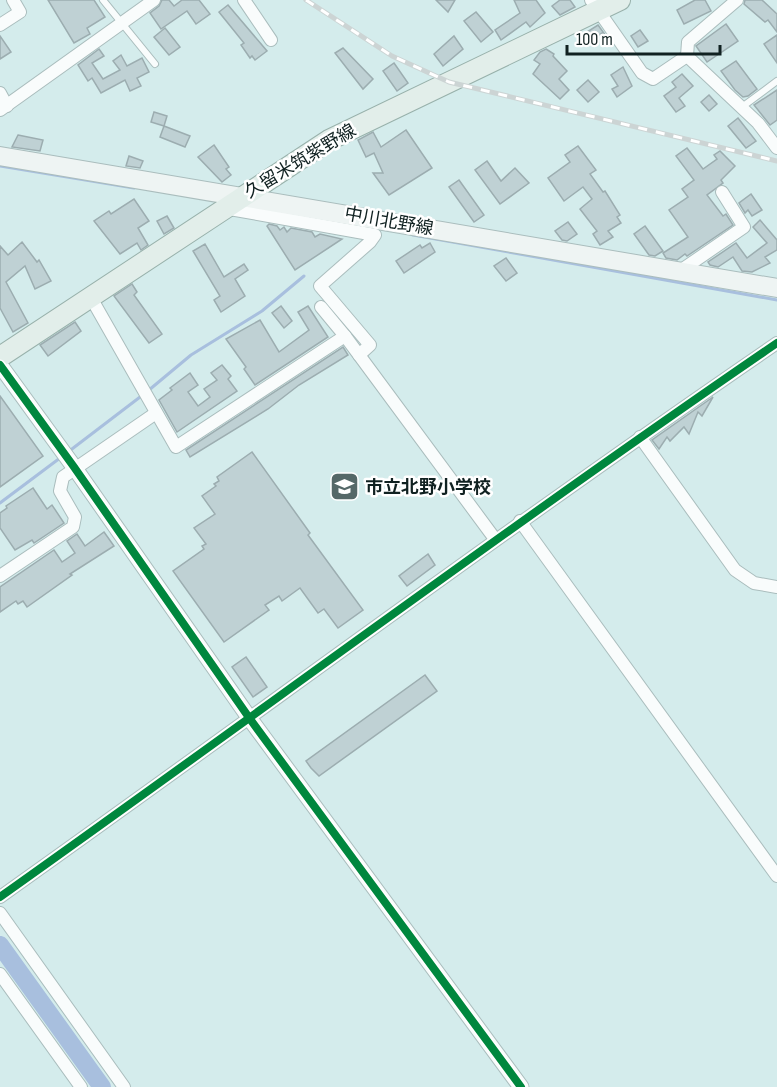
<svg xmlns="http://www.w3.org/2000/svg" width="777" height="1087" font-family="'Sofia Sans Condensed','Noto Sans JP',sans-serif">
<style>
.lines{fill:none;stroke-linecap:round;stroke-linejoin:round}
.stream{stroke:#a8bfde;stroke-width:3}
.river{stroke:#a8bfde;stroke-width:18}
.building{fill:#bfd1d4;stroke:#9cadb0;stroke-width:1.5}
.service-casing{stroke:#aabdbd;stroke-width:8}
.minor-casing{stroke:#aabdbd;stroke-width:14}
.tertiary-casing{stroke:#aabdbd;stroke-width:17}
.secondary-casing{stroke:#aabdbd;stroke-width:20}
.primary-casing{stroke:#98b1ab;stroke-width:22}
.service{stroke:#f9fcfc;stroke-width:6}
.minor{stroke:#f9fcfc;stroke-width:12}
.tertiary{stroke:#f9fcfc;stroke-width:15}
.secondary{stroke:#eef4f3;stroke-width:18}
.primary{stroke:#e2eeea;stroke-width:20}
.rail-casing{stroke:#ccd4d4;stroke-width:5}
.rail{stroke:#fff;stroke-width:3;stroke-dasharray:9;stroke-linecap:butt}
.cycleway-casing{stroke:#fff;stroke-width:11}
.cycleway{stroke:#00873e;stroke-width:8}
.labels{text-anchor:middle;stroke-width:5;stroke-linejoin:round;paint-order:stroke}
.street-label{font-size:18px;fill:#102121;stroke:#fff}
.poi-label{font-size:18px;font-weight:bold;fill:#102121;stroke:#fff;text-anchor:start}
</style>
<rect width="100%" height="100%" fill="#d4ecec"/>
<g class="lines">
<g class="stream">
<polyline points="0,166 134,188"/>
<polyline points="413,235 777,300"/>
<polyline points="149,390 191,355 262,311 304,276"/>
<polyline points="68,452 144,394"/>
<polyline points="0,503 60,458"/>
</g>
<polyline class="river" points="0,945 102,1087"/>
</g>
<g class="building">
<polygon points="48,0 94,0 105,17 87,28 90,34 74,43"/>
<polygon points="162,0 169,0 174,6 182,0 199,0 210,14 196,24 187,11 161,29 150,13 159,6"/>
<polygon points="436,0 455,0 448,12"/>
<polygon points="514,0 536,0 545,13 530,27 526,22 501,40 495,30 520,13"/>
<polygon points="560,0 570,0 575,7 560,15 552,6"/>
<polygon points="695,0 705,0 711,11 684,24 677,10"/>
<polygon points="745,0 762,0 777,14 777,32 768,20 765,22 744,4"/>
<polygon points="228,5 267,51 255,60 252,56 250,58 241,45 244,43 219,12"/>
<polygon points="476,12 493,32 481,42 464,21"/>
<polygon points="726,24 738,41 707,62 696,46"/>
<polygon points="598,25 606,36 605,38 602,33 592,40 587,32"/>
<polygon points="165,28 180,47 169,55 154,37"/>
<polygon points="640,30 648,41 638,47 631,36"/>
<polygon points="777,35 777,63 764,44"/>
<polygon points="0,36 11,52 0,59"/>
<polygon points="454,36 463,49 443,66 434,54"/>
<polygon points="343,48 373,79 363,89 335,53"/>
<polygon points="99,49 104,56 92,63 103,79 120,70 113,61 121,55 127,66 142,58 149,72 137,78 141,86 130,91 125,80 101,93 92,78 88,81 78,65"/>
<polygon points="546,49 554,54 553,56 567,71 559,79 569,90 560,99 533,74 540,64 534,60 540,52"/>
<polygon points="736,61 757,89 748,96 743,97 735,90 721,71"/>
<polygon points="394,63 408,83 397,91 383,71"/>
<polygon points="623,67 632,86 617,97 612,89 618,86 611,75"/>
<polygon points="682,74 693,86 679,98 685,106 676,112 664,96 676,87 672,82"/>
<polygon points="588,80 599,92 588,102 577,90"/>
<polygon points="777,90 777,120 770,125 754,105"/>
<polygon points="709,95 717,104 709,111 701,102"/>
<polygon points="154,112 167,116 164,126 151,122"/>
<polygon points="738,118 756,141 746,148 728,126"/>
<polygon points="164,126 190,136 185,147 160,137"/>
<polygon points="406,130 432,168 389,195 373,173 383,173 374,153 366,157 358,140 373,132 381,147"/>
<polygon points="18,135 43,140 40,151 12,147"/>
<polygon points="214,145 229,167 226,169 231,175 222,182 198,157"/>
<polygon points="578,146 596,170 590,174 603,192 605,191 620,215 617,217 621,223 608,231 613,237 600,245 593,234 597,231 580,209 592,199 583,187 564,201 548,178 570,162 565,155"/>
<polygon points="687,148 703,169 717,159 714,155 720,151 735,166 721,180 723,183 707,195 723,216 726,214 733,225 687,256 685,254 677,260 666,258 663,253 688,237 669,210 688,197 682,189 694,180 676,156"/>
<polygon points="129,156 143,161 140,168 126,166"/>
<polygon points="487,161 501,181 515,168 529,183 500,204 475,170"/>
<polygon points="459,180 484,215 474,222 449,187"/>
<polygon points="751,194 762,210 752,216 748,210 745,213 739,203"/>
<polygon points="134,199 149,221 138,228 148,245 141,250 137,243 120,254 94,221 109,211 111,214"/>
<polygon points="167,216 174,228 164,234 157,221"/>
<polygon points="760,220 777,240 777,250 765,257 770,263 752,272 742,271 733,257 718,267 710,265 708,262 736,243 747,258 767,243 753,227"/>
<polygon points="568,222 577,234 567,241 562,240 555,231"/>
<polygon points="269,224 277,226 280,230 284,227 287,232 291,228 312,232 315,237 320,234 342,239 295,270 267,226"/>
<polygon points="645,226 663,251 655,256 649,255 634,234"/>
<polygon points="22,242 37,262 39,260 51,281 35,289 25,266 6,282 28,323 13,332 0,308 0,246 8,255"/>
<polygon points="430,243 435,252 404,273 396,261 420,245 422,248"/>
<polygon points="205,244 224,277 244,264 248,270 235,279 245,296 221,312 214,300 220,296 193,251"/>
<polygon points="506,258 517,273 506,281 494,266"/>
<polygon points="132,284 137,292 134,295 162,334 149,343 114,296"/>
<polygon points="281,306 292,321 284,328 272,313"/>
<polygon points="308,306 328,337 255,385 244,369 246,367 226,339 260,320 279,352 309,330 298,312"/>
<polygon points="75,322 81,331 48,356 40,345"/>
<polygon points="343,347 348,355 299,385 268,409 190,457 186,450"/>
<polygon points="222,365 231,376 228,379 237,391 177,432 159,400 172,390 170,388 190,373 198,385 188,392 198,406 210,397 204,389 217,380 211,373"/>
<polygon points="0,396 43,456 0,487"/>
<polygon points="713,397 702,416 698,412 689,434 684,427 670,441 667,437 659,449 652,440"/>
<polygon points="252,452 310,533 308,535 363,610 338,628 324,609 318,613 300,588 282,601 279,596 265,605 269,610 224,642 173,571 204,549 202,546 206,544 194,528 215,514 202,496 216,486 214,484 219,481 217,477"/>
<polygon points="33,488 47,509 52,505 64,523 34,543 32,540 15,550 0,528 0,513 7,508 6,506"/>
<polygon points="104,532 114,546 70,574 72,575 27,607 23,601 18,604 16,601 0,612 0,587 54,550 62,562 75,553 67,541 77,534 85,546"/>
<polygon points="428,554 435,565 407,586 399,576"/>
<polygon points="246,657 267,687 253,697 232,667"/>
<polygon points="425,675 437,691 319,776 311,768 306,761"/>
</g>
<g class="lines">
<defs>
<g id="service">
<polyline points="103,0 155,64"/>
<polyline points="742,107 777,81"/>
</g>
<g id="minor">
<polyline points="244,0 271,40"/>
<polyline points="591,0 642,73 653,79 687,56"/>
<polyline points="737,0 688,42 687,56 758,123 777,148"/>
<polyline points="0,25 20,12 13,0"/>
<polyline points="0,93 7,106"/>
<polyline points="0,110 154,0"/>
<polyline points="224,208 375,235 370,242 320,286 370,345 359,355"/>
<polyline points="680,271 744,227 722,192"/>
<polyline points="90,296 176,447 345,336"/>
<polyline points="321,307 345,336 495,539"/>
<polyline points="640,437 735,570 754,583 777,587"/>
<polyline points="520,521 777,876"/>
<polyline points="0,576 73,527 75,517 60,491 63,477 156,413"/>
<path d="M0,897C259,713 514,523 777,343"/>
<polyline points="0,913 124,1087"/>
<polyline points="0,974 81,1087"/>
</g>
<polyline id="tertiary" points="0,365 74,467 250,719 521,1087"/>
<polyline id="secondary" points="0,156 777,288"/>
<polyline id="primary" points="0,357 329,140 620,0"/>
</defs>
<use href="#service" class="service-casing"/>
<use href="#minor" class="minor-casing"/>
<use href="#tertiary" class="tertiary-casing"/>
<use href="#secondary" class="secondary-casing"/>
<use href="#primary" class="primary-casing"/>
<use href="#service" class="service"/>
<use href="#minor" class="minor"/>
<use href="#tertiary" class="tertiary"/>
<use href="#secondary" class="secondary"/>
<use href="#primary" class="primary"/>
<defs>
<polyline id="rail" points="306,0 392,56 449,82 777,161"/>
</defs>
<use href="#rail" class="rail-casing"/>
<use href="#rail" class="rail"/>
<defs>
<g id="cycleway">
<polyline points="0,365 74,467 250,719 521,1087"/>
<path d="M0,897C259,713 514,523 777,343"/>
</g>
</defs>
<use href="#cycleway" class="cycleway-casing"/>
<use href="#cycleway" class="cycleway"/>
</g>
<defs>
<symbol id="school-square" viewBox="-11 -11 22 22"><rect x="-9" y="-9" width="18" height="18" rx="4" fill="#556868" stroke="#fff"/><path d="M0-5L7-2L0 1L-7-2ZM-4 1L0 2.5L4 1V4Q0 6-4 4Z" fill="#fff"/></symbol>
</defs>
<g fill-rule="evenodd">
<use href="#school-square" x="328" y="470" width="33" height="33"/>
</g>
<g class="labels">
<g class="street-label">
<text transform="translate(300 161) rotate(-31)" y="6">久留米筑紫野線</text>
<text transform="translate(389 221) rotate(10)" y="6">中川北野線</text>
</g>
<g class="poi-label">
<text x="365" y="493">市立北野小学校</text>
</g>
</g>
<path d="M567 45v9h153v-9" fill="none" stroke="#102121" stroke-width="3"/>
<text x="576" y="45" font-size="18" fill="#102121" stroke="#ffffff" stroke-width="4.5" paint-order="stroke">100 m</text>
</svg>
